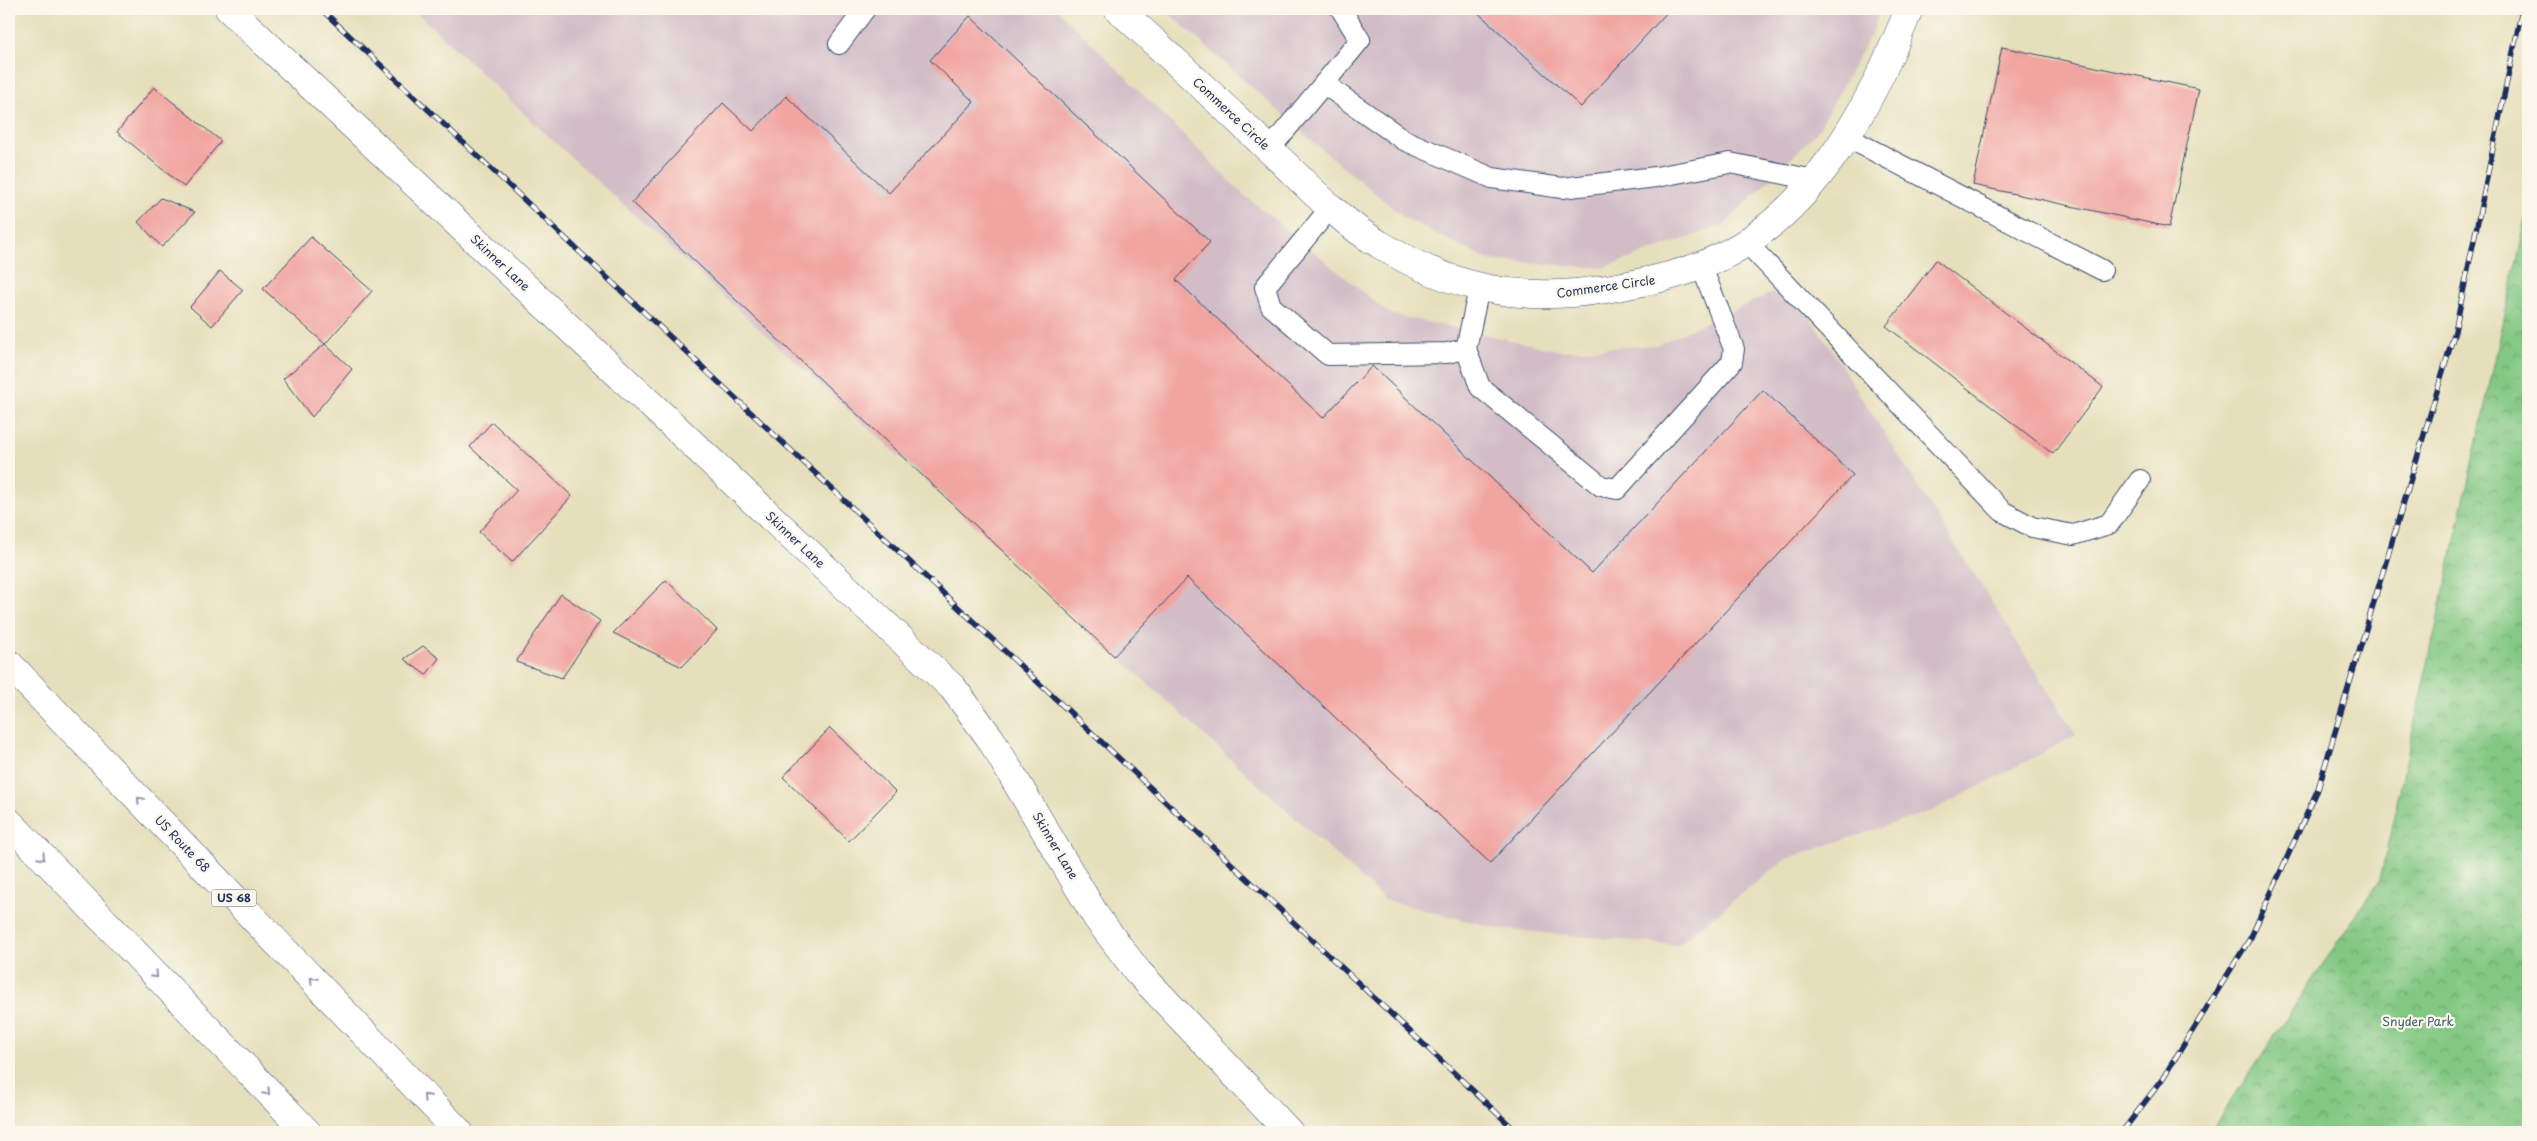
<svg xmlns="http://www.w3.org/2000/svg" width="2537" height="1141" font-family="'Playpen Sans',sans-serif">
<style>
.industrial{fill:#d2bdc7}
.park{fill:url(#park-crowns);stroke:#4e7c70}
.building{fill:#f1a5a1}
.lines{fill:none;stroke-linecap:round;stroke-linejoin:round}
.service-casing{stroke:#39496c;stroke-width:22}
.minor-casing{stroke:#39496c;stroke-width:29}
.motorway-casing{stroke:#39496c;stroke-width:29}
.service{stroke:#fff;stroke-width:20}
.minor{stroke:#fff;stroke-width:28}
.motorway{stroke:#fff;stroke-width:28}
.rail-casing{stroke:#1b2f5e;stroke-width:5.5}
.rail{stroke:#fbf7ec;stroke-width:4;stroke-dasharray:11;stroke-linecap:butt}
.oneway{stroke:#8d97ae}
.labels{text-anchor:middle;stroke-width:4.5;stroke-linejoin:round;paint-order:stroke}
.shield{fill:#fbf7ec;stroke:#5e6b89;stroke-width:1}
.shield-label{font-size:11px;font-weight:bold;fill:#1b2f5e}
.street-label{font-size:12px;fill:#1b2f5e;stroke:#fbf7ec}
.park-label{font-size:12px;fill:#3a5d69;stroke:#fbf7ec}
</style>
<defs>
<pattern id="park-crowns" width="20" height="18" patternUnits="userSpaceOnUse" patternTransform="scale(1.25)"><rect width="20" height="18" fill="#82c882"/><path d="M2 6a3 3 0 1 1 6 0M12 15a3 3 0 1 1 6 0" fill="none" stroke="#6aa36e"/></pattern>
</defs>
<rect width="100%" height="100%" fill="#fbf7ec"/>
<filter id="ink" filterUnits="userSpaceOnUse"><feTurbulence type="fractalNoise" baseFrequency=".02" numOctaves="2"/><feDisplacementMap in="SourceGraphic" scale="10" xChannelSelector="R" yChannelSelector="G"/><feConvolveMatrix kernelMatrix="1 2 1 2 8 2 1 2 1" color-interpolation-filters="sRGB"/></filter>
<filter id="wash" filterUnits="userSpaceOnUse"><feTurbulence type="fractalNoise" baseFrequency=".0096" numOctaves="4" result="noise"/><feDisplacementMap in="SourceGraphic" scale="20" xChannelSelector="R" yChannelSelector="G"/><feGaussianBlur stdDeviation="1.12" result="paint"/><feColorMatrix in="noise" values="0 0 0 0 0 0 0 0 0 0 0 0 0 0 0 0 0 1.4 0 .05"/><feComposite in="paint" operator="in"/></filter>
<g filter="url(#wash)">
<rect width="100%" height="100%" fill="#e6dfbb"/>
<g class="industrial">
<polygon points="413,9 1057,9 1242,193 1390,314 1561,351 1656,345 1790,285 2076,735 1934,810 1786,859 1677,945 1500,929 1385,900 549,137"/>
<polygon points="1164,9 1880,9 1873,31 1817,132 1724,225 1603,268 1488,260 1405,218 1325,152"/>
</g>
<polygon class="park" points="2528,211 2528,1132 2210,1132 2380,879"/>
<g id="blocks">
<g class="building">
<polygon points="1474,9 1670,9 1581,107"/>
<polygon points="970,16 1210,242 1176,280 1323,418 1372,366 1592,573 1763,390 1853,475 1490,863 1187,578 1114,656 632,202 723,103 753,131 786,96 889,193 974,102 930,60"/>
<polygon points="2002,47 2199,89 2169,227 1973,185"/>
<polygon points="154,87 221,141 184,187 117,132"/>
<polygon points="161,198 195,212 162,247 138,222"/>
<polygon points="311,237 372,291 325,344 263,289"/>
<polygon points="1936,260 2103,387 2053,454 1886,326"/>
<polygon points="220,271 243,290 212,326 190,307"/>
<polygon points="325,344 352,369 312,417 283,379"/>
<polygon points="492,422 572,496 512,562 479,532 517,490 470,447"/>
<polygon points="666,580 717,630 682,667 613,633"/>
<polygon points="561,594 600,621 562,678 516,662"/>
<polygon points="423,646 439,658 426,675 404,659"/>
<polygon points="830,728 896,792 849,841 783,777"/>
</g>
</g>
</g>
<g filter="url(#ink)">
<use href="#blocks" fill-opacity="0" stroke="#39496c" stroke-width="1"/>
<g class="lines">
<defs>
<g id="service">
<polyline points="839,44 865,9"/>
<polyline points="1324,84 1404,140 1492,178 1562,188 1656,177 1730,163 1814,180"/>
<polyline points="1847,137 2102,270"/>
<polyline points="1269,150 1360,40 1341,9"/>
<polyline points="1331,207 1265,287 1271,306 1328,355 1447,353 1466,349 1479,288"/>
<polyline points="1746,242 2002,511 2032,527 2073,535 2109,524 2140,480"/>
<polyline points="1466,349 1480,387 1601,486 1617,489 1732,362 1734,349 1701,265"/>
</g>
<g id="minor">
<polyline points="229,9 953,688 990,738 1097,918 1138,972 1289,1132"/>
<path d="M1118,9C1171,56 1222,105 1273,153C1305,183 1341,222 1379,244C1452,289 1521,303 1606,289C1640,283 1673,277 1705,264C1811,221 1870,108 1909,9"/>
</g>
<g id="motorway">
<polyline points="9,664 459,1132"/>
<polyline points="9,822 307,1132"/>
</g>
</defs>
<use href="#service" class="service-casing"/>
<use href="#minor" class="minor-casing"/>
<use href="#motorway" class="motorway-casing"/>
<use href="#service" class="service"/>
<use href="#minor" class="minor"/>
<use href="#motorway" class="motorway"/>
<defs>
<g id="rail">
<polyline points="321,9 1517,1132"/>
<polyline points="2122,1132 2161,1081 2251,937 2318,789 2455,331 2522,9"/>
</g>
</defs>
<use href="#rail" class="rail-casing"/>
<use href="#rail" class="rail"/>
</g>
<defs><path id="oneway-chevron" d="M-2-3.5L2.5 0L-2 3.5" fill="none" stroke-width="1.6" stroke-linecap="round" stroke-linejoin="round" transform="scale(1.25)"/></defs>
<g class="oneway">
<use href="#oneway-chevron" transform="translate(140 800) rotate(-134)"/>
<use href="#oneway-chevron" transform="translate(42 857) rotate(46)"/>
<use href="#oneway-chevron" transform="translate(155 975) rotate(46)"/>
<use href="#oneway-chevron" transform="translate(313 980) rotate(-134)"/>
<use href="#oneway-chevron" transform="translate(267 1092) rotate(46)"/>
<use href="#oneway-chevron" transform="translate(426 1097) rotate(-134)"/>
</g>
</g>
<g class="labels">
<rect class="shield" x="211.5" y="889.5" width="45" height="17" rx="4"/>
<g class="shield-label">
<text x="234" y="902">US 68</text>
</g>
<g class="street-label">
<text transform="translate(1231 114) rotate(43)" y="4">Commerce Circle</text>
<text transform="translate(500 263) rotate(43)" y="4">Skinner Lane</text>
<text transform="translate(1606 287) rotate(-8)" y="4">Commerce Circle</text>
<text transform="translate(795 540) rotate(43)" y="4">Skinner Lane</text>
<text transform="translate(182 844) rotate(46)" y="4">US Route 68</text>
<text transform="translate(1055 846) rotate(59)" y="4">Skinner Lane</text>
</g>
<g class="park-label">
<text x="2418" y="1026">Snyder Park</text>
</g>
</g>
<rect width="2537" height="1141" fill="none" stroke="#fbf7ec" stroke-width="30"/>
</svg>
